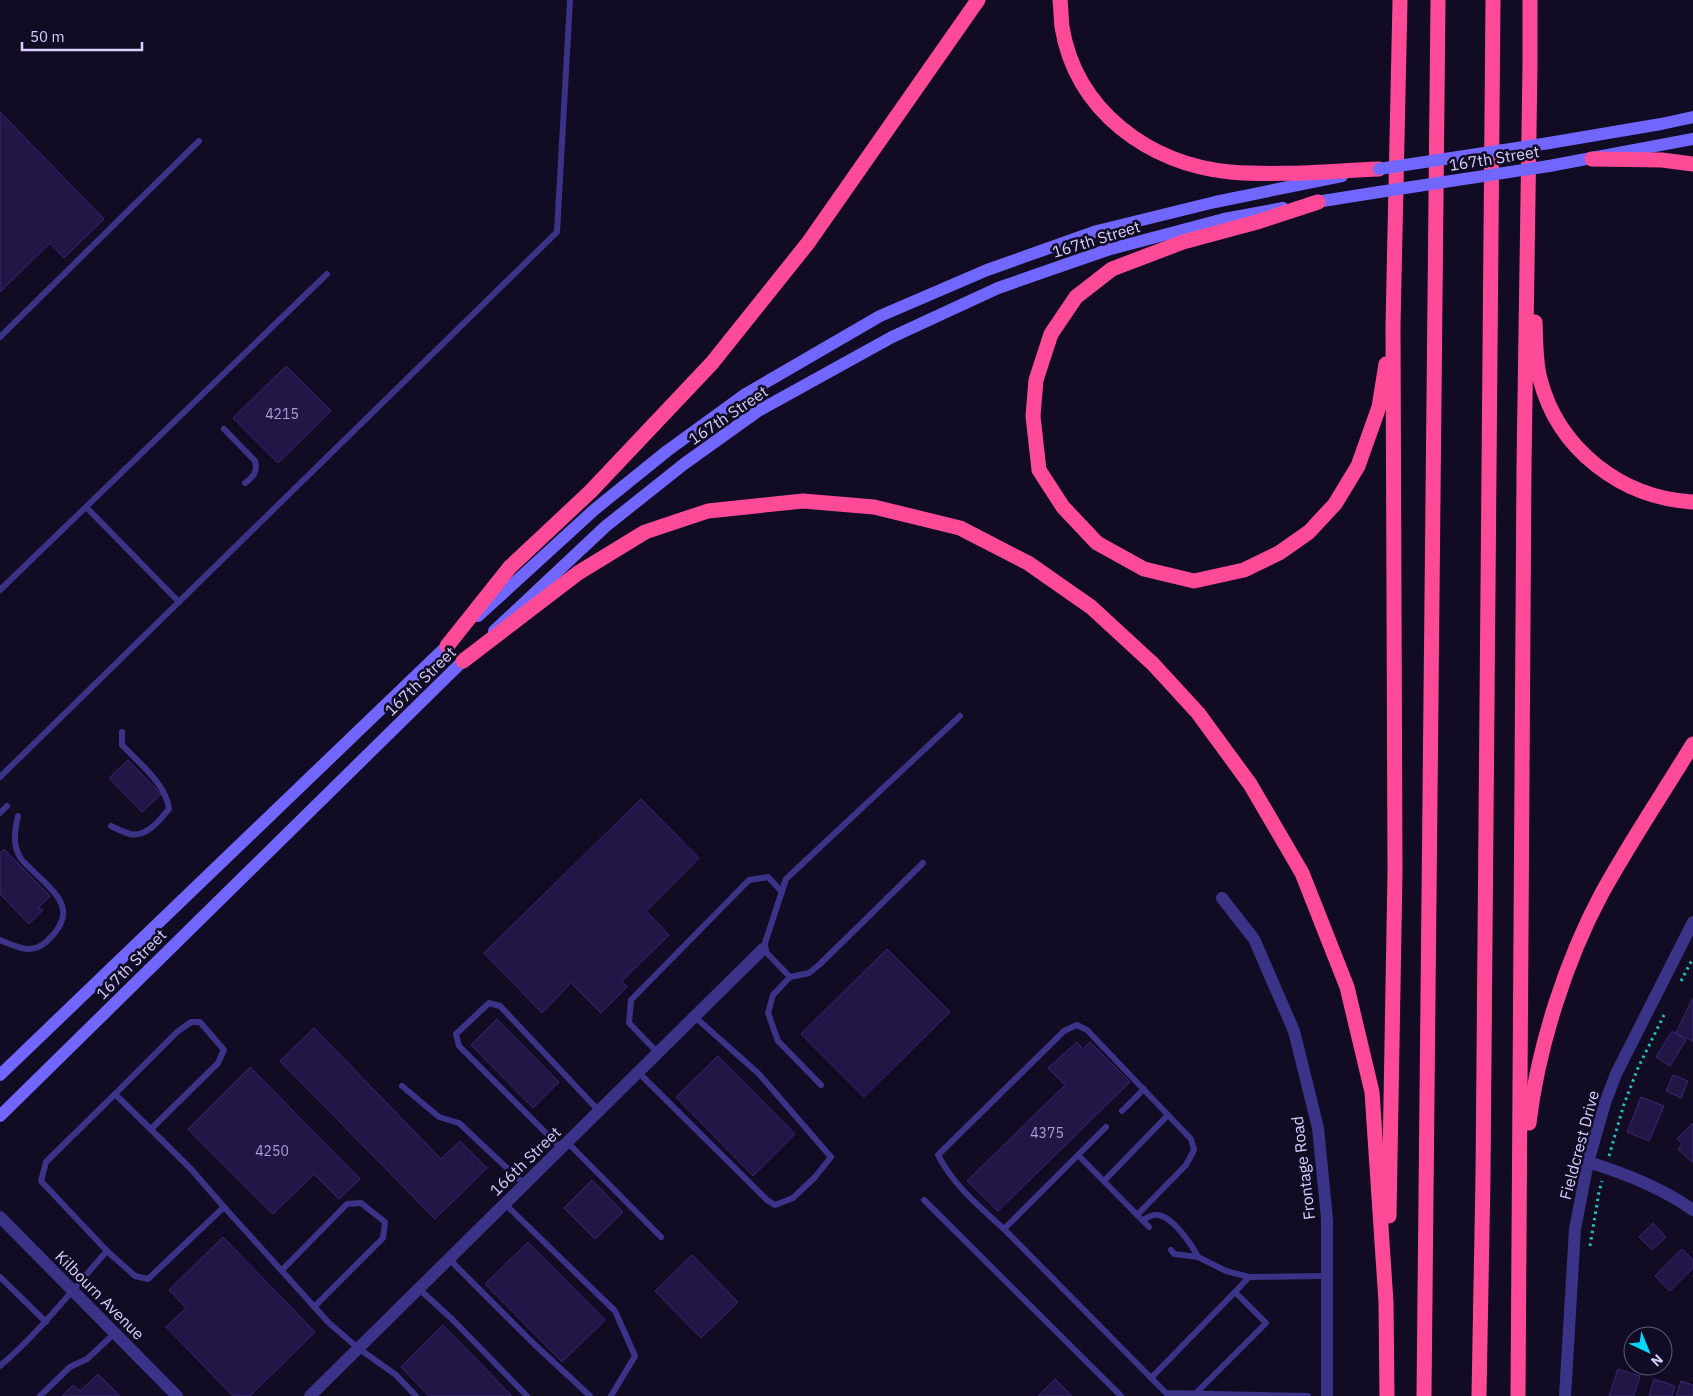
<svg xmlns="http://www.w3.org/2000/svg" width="1693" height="1396" font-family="'IBM Plex Sans',sans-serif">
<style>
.building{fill:#221646;stroke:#392774}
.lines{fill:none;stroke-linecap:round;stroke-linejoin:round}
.path{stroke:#24bebb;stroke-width:3;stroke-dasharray:2.5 4;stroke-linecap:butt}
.lane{stroke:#3a3387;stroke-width:6}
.street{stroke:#3a3387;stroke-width:12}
.secondary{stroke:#7166ff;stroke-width:12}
.highway{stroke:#ff4a98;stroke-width:15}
.secondary-bridge{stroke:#7166ff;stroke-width:12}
.labels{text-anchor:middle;stroke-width:5;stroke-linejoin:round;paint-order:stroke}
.number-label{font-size:14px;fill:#a9a1d1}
.street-label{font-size:16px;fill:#d6cfff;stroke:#110c24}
</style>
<rect width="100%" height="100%" fill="#110c24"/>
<g class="building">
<polygon points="0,112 104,219 64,258 50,243 0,292"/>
<polygon points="286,366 331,411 278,463 233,418"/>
<polygon points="128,760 161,794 142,812 109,778"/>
<polygon points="641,799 699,858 646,911 669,935 622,981 627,987 601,1013 571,983 542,1013 484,953"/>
<polygon points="4,849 50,896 38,908 43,910 29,924 0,894 0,853"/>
<polygon points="887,949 950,1012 864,1097 801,1034"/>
<polygon points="1692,999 1693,999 1693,1041 1676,1033"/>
<polygon points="497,1019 559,1082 533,1108 471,1045"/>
<polygon points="314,1028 441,1159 460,1141 487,1168 435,1219 280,1061"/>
<polygon points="1672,1031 1686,1040 1670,1066 1656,1057"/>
<polygon points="1077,1042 1083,1049 1090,1042 1130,1082 998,1211 967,1181 1065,1085 1048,1068"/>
<polygon points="718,1056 795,1134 753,1176 676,1097"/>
<polygon points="250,1067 360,1179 339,1199 314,1174 273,1214 188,1129"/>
<polygon points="1673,1075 1688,1081 1681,1098 1666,1091"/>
<polygon points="1641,1097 1664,1106 1649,1141 1627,1132"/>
<polygon points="1693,1123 1693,1161 1692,1162 1678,1149 1682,1144 1677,1139"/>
<polygon points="592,1180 623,1212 595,1239 564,1208"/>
<polygon points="1653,1223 1666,1237 1652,1250 1639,1237"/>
<polygon points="223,1237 315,1332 250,1396 233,1396 166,1327 186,1308 169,1290"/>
<polygon points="528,1242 605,1320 562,1362 485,1284"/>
<polygon points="1682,1249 1693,1260 1693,1268 1670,1291 1655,1276"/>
<polygon points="692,1255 738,1302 701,1338 655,1291"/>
<polygon points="443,1325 512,1396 429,1396 401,1367"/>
<polygon points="1618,1369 1640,1376 1634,1396 1609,1396"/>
<polygon points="98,1374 120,1396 62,1396 73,1385 80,1391"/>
<polygon points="1055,1379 1072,1396 1038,1396"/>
<polygon points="1654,1379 1675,1386 1672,1396 1649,1396"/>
<polygon points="1681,1381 1693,1385 1693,1396 1676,1396"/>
</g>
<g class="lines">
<g class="path">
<polyline points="1681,981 1693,958"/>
<polyline points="1609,1156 1624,1104 1638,1068 1664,1015"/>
<polyline points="1590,1246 1599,1192 1602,1181"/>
</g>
<g class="lane">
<polyline points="0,337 199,141"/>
<path d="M224,429L255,461C258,472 253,477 245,483"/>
<polyline points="86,507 179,602"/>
<polyline points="0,590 327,274"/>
<polyline points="0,777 557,232 570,0"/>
<polyline points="0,813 7,806"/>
<path d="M111,826C117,829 123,832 130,834C146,838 160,820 169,809C166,784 139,763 122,745V732"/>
<polyline points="923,863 819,965 809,973 790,977 763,949 786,879 960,716"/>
<path d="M0,940C16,947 31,955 46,942C81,910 56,894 30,868C27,865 22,861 20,857C12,844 15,830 18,816"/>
<polyline points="790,977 773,995 768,1013 778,1041 821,1085"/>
<polyline points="658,1053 629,1023 631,1000 749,880 768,877 782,892"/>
<polyline points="638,1072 767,1200 775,1205 793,1198 815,1177 831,1157 759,1074 695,1017"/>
<polyline points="402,1086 439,1117 459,1123 524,1184"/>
<polygon points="115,1094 191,1169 224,1207 148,1279 135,1276 107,1251 41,1181 46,1162"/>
<polyline points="115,1094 177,1032 191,1022 200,1022 224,1050 218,1063 151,1129"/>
<polyline points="1122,1111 1144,1089"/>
<polyline points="567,1142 661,1237"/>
<polyline points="561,1148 459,1046 456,1034 489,1003 500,1006 599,1111"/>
<polyline points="1078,1155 1106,1127"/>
<polyline points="924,1200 1121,1396"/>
<polyline points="504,1203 615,1311 635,1356 611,1396"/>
<polyline points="224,1207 329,1323 358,1348 396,1375 416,1396"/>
<polyline points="1137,1215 1186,1165 1194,1150 1191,1139 1168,1115"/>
<path d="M1143,1220C1147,1218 1152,1214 1158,1215C1173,1217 1192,1245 1198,1257"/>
<polyline points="1149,1227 1078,1155 1004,1229 1166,1393 1308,1396"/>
<path d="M1004,1229C980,1207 953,1185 938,1155L1064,1031L1077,1025L1087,1030L1168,1115L1104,1181"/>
<polyline points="1171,1250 1174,1254 1198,1257 1226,1271 1249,1277 1326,1276"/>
<polyline points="448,1258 534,1344 590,1396"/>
<polyline points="282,1270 347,1204 361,1203 385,1222 383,1238 314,1307"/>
<polyline points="0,1277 46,1322"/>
<polyline points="418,1288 453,1320 527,1396"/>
<path d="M0,1366C40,1332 72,1290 107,1251"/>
<polyline points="1151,1378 1235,1292 1249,1277"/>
<polyline points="1195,1394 1266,1323 1235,1292"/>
<polyline points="40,1396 70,1367 87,1359 115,1333"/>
</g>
<g class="street">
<polyline points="1222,898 1254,939 1294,1031 1318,1128 1327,1219 1327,1396"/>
<path d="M1588,1162C1624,1173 1662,1188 1693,1210"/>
<polyline points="0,1217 177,1396"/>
<polyline points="310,1396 763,949"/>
<polyline points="1565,1396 1575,1229 1588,1162 1605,1103 1616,1074 1693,922"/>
</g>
<g class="secondary">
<polyline points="1549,143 1661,124 1693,117"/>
<polyline points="1549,166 1693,139"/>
<polyline points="1310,203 1379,192"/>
<polyline points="478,616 594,510 667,451 744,395 880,316 987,270 1097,231 1215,202 1342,176"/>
<polyline points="494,631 606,526 684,464 758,411 892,337 998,288 1107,250 1224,219 1283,208"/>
<polyline points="0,1075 453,640"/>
<polyline points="0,1116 469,655"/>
</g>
<g class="highway">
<path d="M1060,0C1061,9 1061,18 1062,27C1076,111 1149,164 1230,172C1280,176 1329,171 1379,169"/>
<polyline points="1592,159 1662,160 1693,164"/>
<polyline points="1318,202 1257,222 1183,242 1112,269 1076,297 1051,334 1036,380 1033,416 1039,470 1063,507 1097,543 1144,569 1194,581 1244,570 1279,553 1309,532 1335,504 1358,466 1379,407 1386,364"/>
<path d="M1535,322C1536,340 1535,360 1540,379C1558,449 1621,498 1693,502"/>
<polyline points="447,646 510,567 591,491 712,363 808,243 978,0"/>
<polyline points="463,661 578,573 645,532 708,511 803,501 874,507 960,528 1028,563 1091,607 1153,664 1198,713 1250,784 1302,873 1347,987 1372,1092 1386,1302 1387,1396"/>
<path d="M1529,1123C1538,1047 1566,960 1602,893C1630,842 1663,793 1693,744"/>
<polyline points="1389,1216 1395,872 1393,326 1400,0"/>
<polyline points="1424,1396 1438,0"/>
<polyline points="1479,1396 1483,1176 1493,0"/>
<polyline points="1518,1396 1524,467 1530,65 1530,0"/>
</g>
<g class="secondary-bridge">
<polyline points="1379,169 1549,143"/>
<polyline points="1379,192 1549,166"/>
</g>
</g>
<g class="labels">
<g class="number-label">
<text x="282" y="419">4215</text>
<text x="1047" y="1138">4375</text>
<text x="272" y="1156">4250</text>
</g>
<g class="street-label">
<text transform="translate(1494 158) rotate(-9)" y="6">167th Street</text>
<text transform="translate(1096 239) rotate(-17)" y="6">167th Street</text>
<text transform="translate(728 415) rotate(-34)" y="6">167th Street</text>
<text transform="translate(420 681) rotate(-44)" y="6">167th Street</text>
<text transform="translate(131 964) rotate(-45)" y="6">167th Street</text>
<text transform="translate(1579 1145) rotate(-75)" y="6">Fieldcrest Drive</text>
<text transform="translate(525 1161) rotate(-44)" y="6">166th Street</text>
<text transform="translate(1303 1168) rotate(-97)" y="6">Frontage Road</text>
<text transform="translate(100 1295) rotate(45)" y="6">Kilbourn Avenue</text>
</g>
</g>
<g transform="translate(1648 1351) rotate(136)"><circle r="24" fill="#110c24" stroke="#605a7c"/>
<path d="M0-4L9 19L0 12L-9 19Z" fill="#00d5fa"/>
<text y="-8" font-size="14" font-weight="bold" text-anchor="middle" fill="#d6cfff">N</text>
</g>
<path d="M22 42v8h120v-8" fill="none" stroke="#d6cfff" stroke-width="2.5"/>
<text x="30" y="42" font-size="15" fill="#d6cfff" stroke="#110c24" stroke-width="4" paint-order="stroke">50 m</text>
</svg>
